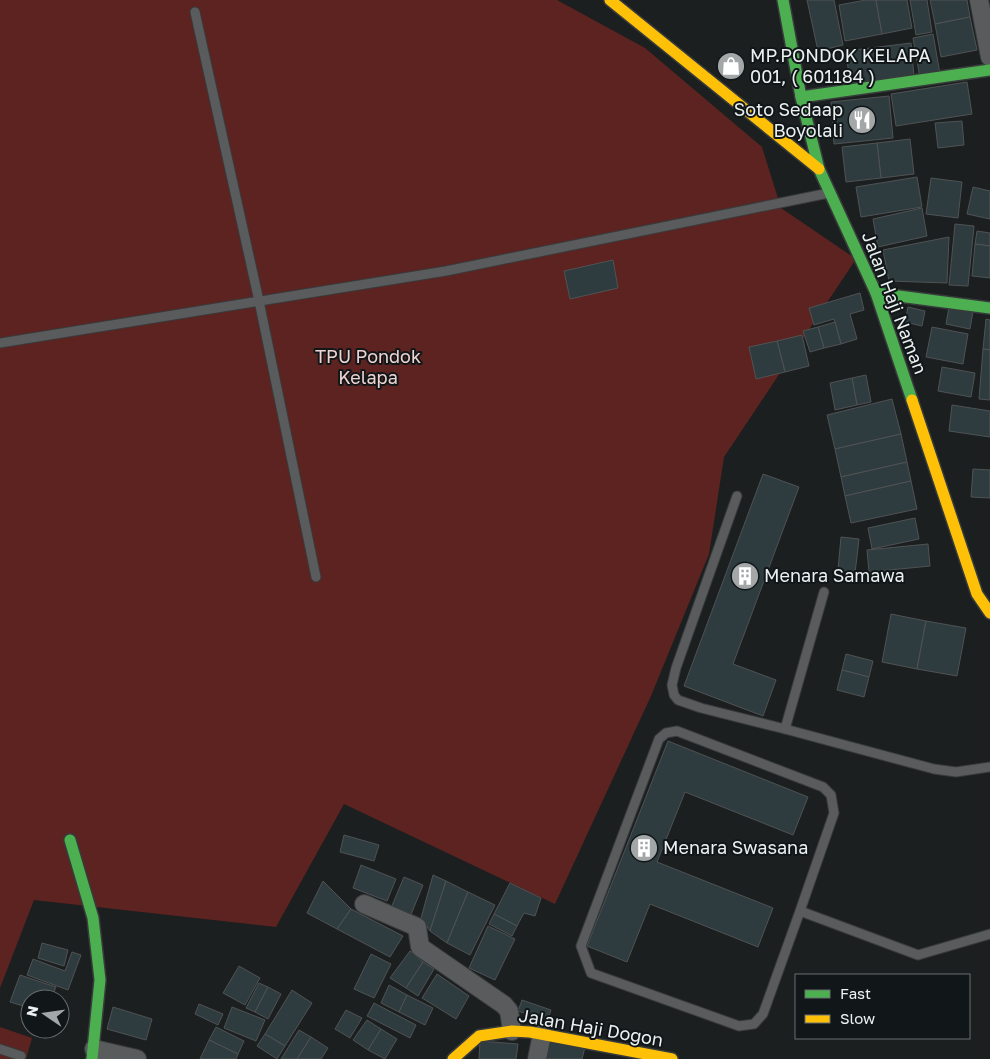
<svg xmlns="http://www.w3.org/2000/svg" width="990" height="1059" font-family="'Golos Text',sans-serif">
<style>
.green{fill:#5d2320}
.building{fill:#2e3c40;stroke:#505253}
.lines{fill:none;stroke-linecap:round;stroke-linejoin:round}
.lane-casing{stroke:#383b3c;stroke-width:11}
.street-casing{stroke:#383b3c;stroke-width:20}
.fast-casing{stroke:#383b3c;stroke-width:14}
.slow-casing{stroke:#383b3c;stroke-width:14}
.lane{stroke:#595b5c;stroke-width:9}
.street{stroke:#595b5c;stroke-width:18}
.fast{stroke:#4caf50;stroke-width:11}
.slow{stroke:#ffc107;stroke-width:11}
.labels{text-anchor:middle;stroke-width:4;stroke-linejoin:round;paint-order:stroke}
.poi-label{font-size:18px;fill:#ecf0f1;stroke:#111719;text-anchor:start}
.street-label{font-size:18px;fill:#ecf0f1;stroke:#111719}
.park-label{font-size:18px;fill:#efd4d1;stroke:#111719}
</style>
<rect width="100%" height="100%" fill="#1c1f20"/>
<g class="green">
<polygon points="0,0 557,0 645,48 762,147 781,208 856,259 724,457 709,554 651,696 555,904 344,804 276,927 34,900 0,988"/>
<polygon points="0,1027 32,1038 26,1059 0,1059"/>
</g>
<g class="building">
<polygon points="807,0 834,0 843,45 818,51"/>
<polygon points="866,0 876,0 882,34 845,41 839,5"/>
<polygon points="876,0 907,0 912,28 882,34"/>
<polygon points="910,0 927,0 932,32 916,35"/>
<polygon points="930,0 967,0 970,17 935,24"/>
<polygon points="970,17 977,50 941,57 935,24"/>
<polygon points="933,34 940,74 920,78 913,38"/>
<polygon points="911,43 914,77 850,84 846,51"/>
<polygon points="967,82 972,114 896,126 891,94"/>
<polygon points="889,96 893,138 834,144 831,102"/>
<polygon points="962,121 964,145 938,148 935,123"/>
<polygon points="910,139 914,174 881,178 877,143"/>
<polygon points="877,143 881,178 846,182 842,147"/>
<polygon points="917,177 922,207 861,217 856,187"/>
<polygon points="931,178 962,182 958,218 926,214"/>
<polygon points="973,187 990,191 990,219 967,214"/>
<polygon points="922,208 927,236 878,247 873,219"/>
<polygon points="955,224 974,226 968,286 949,285"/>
<polygon points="977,231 990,233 990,246 975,244"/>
<polygon points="949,237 947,283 889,281 883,250"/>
<polygon points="975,244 990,246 990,278 972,276"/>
<polygon points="613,260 618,288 570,299 564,271"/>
<polygon points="860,293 864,310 850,314 857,339 841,344 834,319 814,325 809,308"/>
<polygon points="908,307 925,311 922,326 905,322"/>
<polygon points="949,307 973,311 970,329 946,324"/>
<polygon points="986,319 990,320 990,350 983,349"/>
<polygon points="835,322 841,344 824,348 818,327"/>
<polygon points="818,327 824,348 810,352 803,331"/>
<polygon points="932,327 968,334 963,364 926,357"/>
<polygon points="802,335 809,366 785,372 777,341"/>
<polygon points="777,341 785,372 756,379 749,347"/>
<polygon points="983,349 990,350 990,400 979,399"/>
<polygon points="942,367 975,373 971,397 938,391"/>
<polygon points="866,375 871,402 857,405 852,378"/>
<polygon points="852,378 857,405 835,410 830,383"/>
<polygon points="892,399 901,434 835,449 827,415"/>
<polygon points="952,405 990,411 990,437 949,431"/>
<polygon points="901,434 907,462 841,477 835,449"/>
<polygon points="907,462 911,481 845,496 841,477"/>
<polygon points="973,469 990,470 990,498 971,497"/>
<polygon points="763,474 799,487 733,664 776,680 763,716 684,686"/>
<polygon points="911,481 917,509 851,523 845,496"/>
<polygon points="915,518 919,539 872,549 868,528"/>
<polygon points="841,537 859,539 854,582 837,580"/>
<polygon points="928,544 930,566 869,572 867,550"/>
<polygon points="891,614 926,621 917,669 882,662"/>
<polygon points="926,621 966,628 957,676 917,669"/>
<polygon points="846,654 873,661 869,677 842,670"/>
<polygon points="842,670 869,677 864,697 837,690"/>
<polygon points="668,741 808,797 793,835 685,792 657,862 773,908 758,947 650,904 627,962 587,946"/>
<polygon points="344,835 379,845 374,861 340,852"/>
<polygon points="361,865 396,879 387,901 353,888"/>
<polygon points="433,875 446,881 430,931 421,918"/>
<polygon points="404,877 423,885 410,917 391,908"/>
<polygon points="323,881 351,909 337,929 307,913"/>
<polygon points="446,881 468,892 447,943 430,931"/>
<polygon points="510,883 541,898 535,916 524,913 517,926 494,914"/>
<polygon points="468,892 495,905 470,955 447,943"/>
<polygon points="351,909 403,936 390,957 337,929"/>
<polygon points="494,914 517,926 512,936 489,924"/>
<polygon points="488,926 515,939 495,980 469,968"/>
<polygon points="42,943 68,950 64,966 38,958"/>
<polygon points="410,951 423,962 406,988 390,978"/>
<polygon points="72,952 81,955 68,990 27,975 33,959 65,971"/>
<polygon points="371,954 391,964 374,998 354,989"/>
<polygon points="423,962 434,969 418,996 406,988"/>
<polygon points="239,966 260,978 245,1005 223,993"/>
<polygon points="437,974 469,996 456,1019 422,998"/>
<polygon points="20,975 56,987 51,999 30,999 30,1008 10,1002"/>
<polygon points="259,983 268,987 255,1012 246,1008"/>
<polygon points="389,985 407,995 399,1012 381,1003"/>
<polygon points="268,987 281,994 268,1019 255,1012"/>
<polygon points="292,990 312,1003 285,1046 265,1034"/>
<polygon points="407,995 433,1008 425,1025 399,1012"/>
<polygon points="522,1000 551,1010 547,1021 518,1011"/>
<polygon points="374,1003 416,1025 410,1038 367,1016"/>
<polygon points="199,1004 223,1014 218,1025 195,1014"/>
<polygon points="113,1007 152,1019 146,1040 107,1029"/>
<polygon points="232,1007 265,1020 256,1041 224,1028"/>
<polygon points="346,1010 362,1018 350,1038 335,1029"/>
<polygon points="367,1020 381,1029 368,1050 353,1040"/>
<polygon points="216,1027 244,1041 238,1054 209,1040"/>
<polygon points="381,1029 397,1039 385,1059 368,1050"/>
<polygon points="299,1030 311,1037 297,1059 281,1059"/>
<polygon points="265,1034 285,1046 277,1059 257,1046"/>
<polygon points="311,1037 328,1048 321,1059 297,1059"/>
<polygon points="209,1040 238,1054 236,1059 200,1059"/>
<polygon points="546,1040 585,1047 582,1059 542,1059"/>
<polygon points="480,1041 518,1044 516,1059 479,1059"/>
</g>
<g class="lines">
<defs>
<g id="lane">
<polyline points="195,12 259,301 316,577"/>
<polyline points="0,343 446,271 829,193"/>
<polyline points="737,496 676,668 672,685 674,695 678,700 701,708 785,729"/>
<polyline points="824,592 785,729 934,769 956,772 990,767"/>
<polyline points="800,911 834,813 831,795 823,787 677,731 666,733 659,739 581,946 591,973 739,1026 754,1024 763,1014 800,911 918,955 990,934"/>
<polyline points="0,1049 21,1056"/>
</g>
<g id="street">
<polyline points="979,0 990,57"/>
<polyline points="364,904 417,927 420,947 504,1005 509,1011 512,1031"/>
<polyline points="94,1049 137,1059"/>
<polyline points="537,1059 542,1034"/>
</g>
<g id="fast">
<polyline points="783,0 801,97 819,169 876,293 912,400"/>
<polyline points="801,97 990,70"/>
<polyline points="876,293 990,308"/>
<polyline points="70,840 93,918 100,980 92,1059"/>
</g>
<g id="slow">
<polyline points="610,0 819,169"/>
<polyline points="912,400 977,594 990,613"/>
<polyline points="453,1059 479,1036 512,1031 530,1032 672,1059"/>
</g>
</defs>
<use href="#lane" class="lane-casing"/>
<use href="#street" class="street-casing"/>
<use href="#fast" class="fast-casing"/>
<use href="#slow" class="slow-casing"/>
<use href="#lane" class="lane"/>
<use href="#street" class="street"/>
<use href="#fast" class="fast"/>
<use href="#slow" class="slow"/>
</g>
<defs>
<symbol id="shop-disc" viewBox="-11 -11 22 22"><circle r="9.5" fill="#a3a7a8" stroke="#111719"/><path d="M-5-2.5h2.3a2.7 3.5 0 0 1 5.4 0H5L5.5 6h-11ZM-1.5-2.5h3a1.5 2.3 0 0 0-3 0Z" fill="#fff"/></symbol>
<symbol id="restaurant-disc" viewBox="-11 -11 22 22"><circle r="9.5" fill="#a3a7a8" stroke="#111719"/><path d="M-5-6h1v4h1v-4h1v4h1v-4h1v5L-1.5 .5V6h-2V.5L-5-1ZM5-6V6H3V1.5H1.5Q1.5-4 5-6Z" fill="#fff"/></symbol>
<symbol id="building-disc" viewBox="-11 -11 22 22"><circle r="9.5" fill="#a3a7a8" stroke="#111719"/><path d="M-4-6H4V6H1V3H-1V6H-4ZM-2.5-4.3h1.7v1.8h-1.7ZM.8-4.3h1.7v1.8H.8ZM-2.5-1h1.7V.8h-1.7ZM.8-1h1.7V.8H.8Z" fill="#fff"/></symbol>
</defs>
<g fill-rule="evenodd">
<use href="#shop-disc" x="715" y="50" width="32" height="32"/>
<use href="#restaurant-disc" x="846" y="104" width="32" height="32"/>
<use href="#building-disc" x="729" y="560" width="32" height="32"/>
<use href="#building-disc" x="628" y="832" width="32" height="32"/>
</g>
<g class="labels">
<g class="poi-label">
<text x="750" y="62">MP.PONDOK KELAPA<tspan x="750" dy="21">001, ( 601184 )</tspan></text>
<text x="843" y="116" text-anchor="end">Soto Sedaap<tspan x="843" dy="21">Boyolali</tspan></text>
<text x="764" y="582">Menara Samawa</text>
<text x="663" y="854">Menara Swasana</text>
</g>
<g class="street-label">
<text transform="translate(894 303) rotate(69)" y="6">Jalan Haji Naman</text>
<text transform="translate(591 1028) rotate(10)" y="6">Jalan Haji Dogon</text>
</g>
<g class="park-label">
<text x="368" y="363">TPU Pondok<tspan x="368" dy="21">Kelapa</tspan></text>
</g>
</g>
<rect x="795" y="974" width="175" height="65" fill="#111719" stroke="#696e6f"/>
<rect x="805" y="990" width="25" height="8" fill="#4caf50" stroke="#696e6f"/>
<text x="840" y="999" font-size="15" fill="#ecf0f1">Fast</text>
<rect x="805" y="1015" width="25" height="8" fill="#ffc107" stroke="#696e6f"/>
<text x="840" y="1024" font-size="15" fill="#ecf0f1">Slow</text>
<g transform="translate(45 1014) rotate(283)"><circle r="24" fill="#111719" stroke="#696e6f"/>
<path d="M0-4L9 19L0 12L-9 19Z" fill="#a3a7a8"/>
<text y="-8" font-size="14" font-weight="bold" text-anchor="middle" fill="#ecf0f1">N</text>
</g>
</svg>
